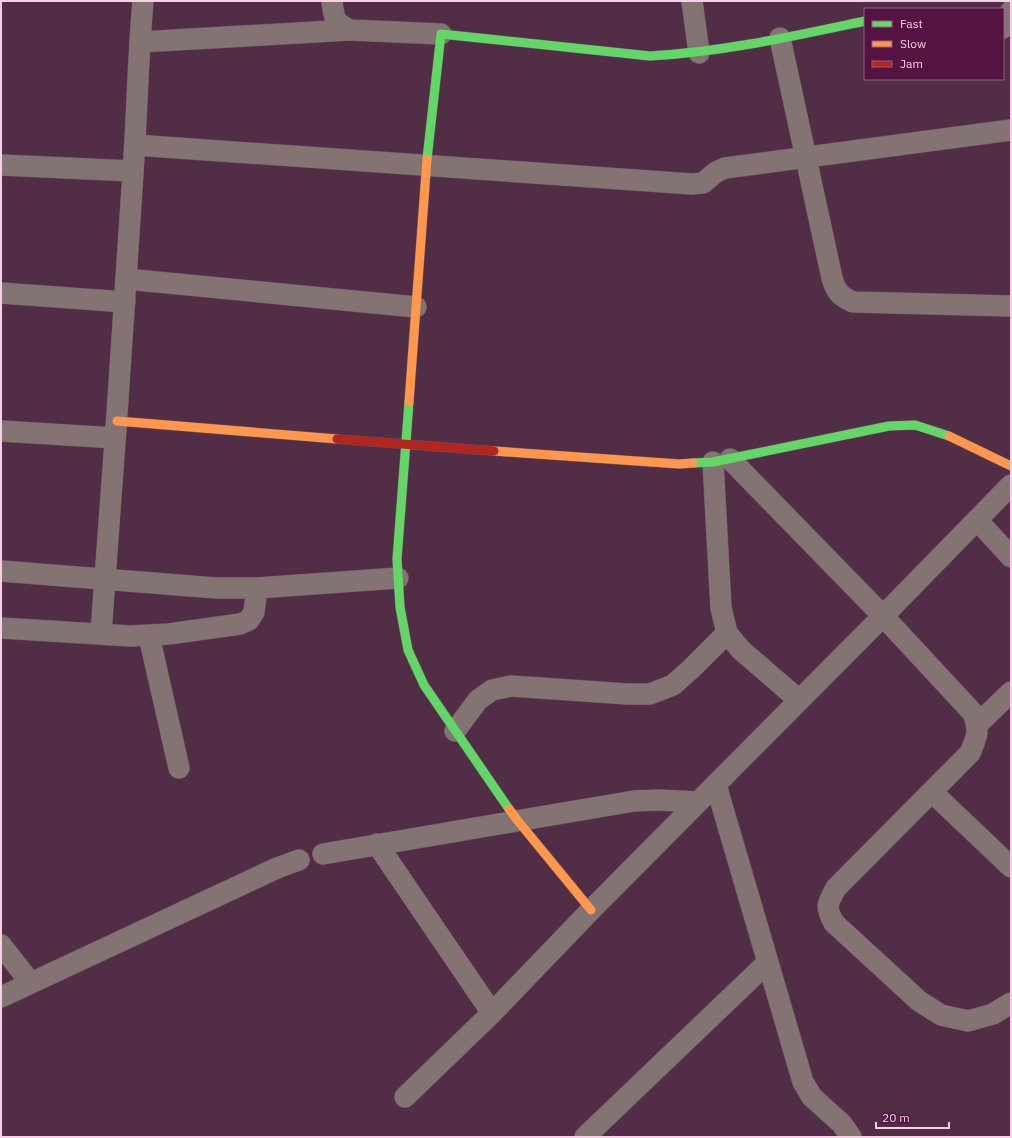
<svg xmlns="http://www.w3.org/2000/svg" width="1012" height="1138" font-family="'IBM Plex Sans',sans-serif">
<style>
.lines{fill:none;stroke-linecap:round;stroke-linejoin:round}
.street-casing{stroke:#6c4d61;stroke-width:22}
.fast-casing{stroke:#6c4d61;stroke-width:10}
.slow-casing{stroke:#6c4d61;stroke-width:10}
.jam-casing{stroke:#6c4d61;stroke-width:10}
.street{stroke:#837473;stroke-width:21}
.fast{stroke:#63d668;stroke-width:9}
.slow{stroke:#ff974d;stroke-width:9}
.jam{stroke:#b3261e;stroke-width:9}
</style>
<rect width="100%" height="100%" fill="#512e45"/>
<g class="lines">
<defs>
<g id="street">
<path d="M332,1C334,19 334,22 350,30L441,34"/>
<polyline points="692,1 699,53"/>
<polyline points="1003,28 1011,11"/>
<path d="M780,38L832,278C836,291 839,296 853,302L1011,306"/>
<polyline points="140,42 350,30"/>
<polyline points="135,145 692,184 703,183 716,172 725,168 1011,130"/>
<polyline points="1,165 133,171"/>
<polyline points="126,279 416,307"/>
<polyline points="1,293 125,302"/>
<polyline points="1,431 115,438"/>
<path d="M730,459L883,616L973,713C980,730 977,737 970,753L836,888C827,904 825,907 834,923L919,1001L941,1015L968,1021L993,1014L1011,1003"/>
<polyline points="713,462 721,608 727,633 741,650 799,700"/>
<polyline points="977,520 1011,557"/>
<polyline points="1,571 216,588 257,588 398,578"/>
<polyline points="1,628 130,636 169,634 240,624 249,620 254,612 257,588"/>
<path d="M101,633C113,480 123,326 133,173C137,115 138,58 143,1"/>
<polyline points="149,636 179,768"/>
<polyline points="978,724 1011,692"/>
<polyline points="455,731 478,700 492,690 511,686 627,694 650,694 673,685 692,668 727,633"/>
<polyline points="716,785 803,1082 812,1097 842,1124 851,1137"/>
<polyline points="932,792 1011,867"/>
<polyline points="377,844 492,1013"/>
<polyline points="323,854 634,801 658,800 698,802"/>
<polyline points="1,945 30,982"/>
<polyline points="1,997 277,868 299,860"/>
<polyline points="405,1097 492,1013 591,910 883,616 1011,485"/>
<polyline points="585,1137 767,963"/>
</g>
<g id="fast">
<path d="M427,159L441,34L650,56C723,52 794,36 865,21"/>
<polyline points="409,402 397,559 400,607 408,650 424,685 509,809"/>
<polyline points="693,463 713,462 889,426 915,425 949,436"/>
</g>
<g id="slow">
<polyline points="409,402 427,159"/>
<polyline points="117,421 337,439"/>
<polyline points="949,436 1011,466"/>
<polyline points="494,451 679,464 693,463"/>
<polyline points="509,809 518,821 591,910"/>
</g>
<polyline id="jam" points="337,439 494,451"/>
</defs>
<use href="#street" class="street-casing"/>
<use href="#fast" class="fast-casing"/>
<use href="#slow" class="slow-casing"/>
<use href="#jam" class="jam-casing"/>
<use href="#street" class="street"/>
<use href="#fast" class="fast"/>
<use href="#slow" class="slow"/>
<use href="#jam" class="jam"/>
</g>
<rect width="1012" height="1138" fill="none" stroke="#f7cfe6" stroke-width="4"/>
<rect x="864" y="8" width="140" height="72" fill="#541340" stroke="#955e82"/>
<rect x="872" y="21" width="20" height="6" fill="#63d668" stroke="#955e82"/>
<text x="900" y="28" font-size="12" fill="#f7cfe6">Fast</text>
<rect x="872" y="41" width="20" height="6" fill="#ff974d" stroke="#955e82"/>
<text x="900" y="48" font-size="12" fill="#f7cfe6">Slow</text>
<rect x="872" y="61" width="20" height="6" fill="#b3261e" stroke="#955e82"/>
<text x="900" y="68" font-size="12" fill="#f7cfe6">Jam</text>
<path d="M876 1122v6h73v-6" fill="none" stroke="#f7cfe6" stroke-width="2"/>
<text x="882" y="1122" font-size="12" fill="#f7cfe6" stroke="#541340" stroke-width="3" paint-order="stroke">20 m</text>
</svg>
